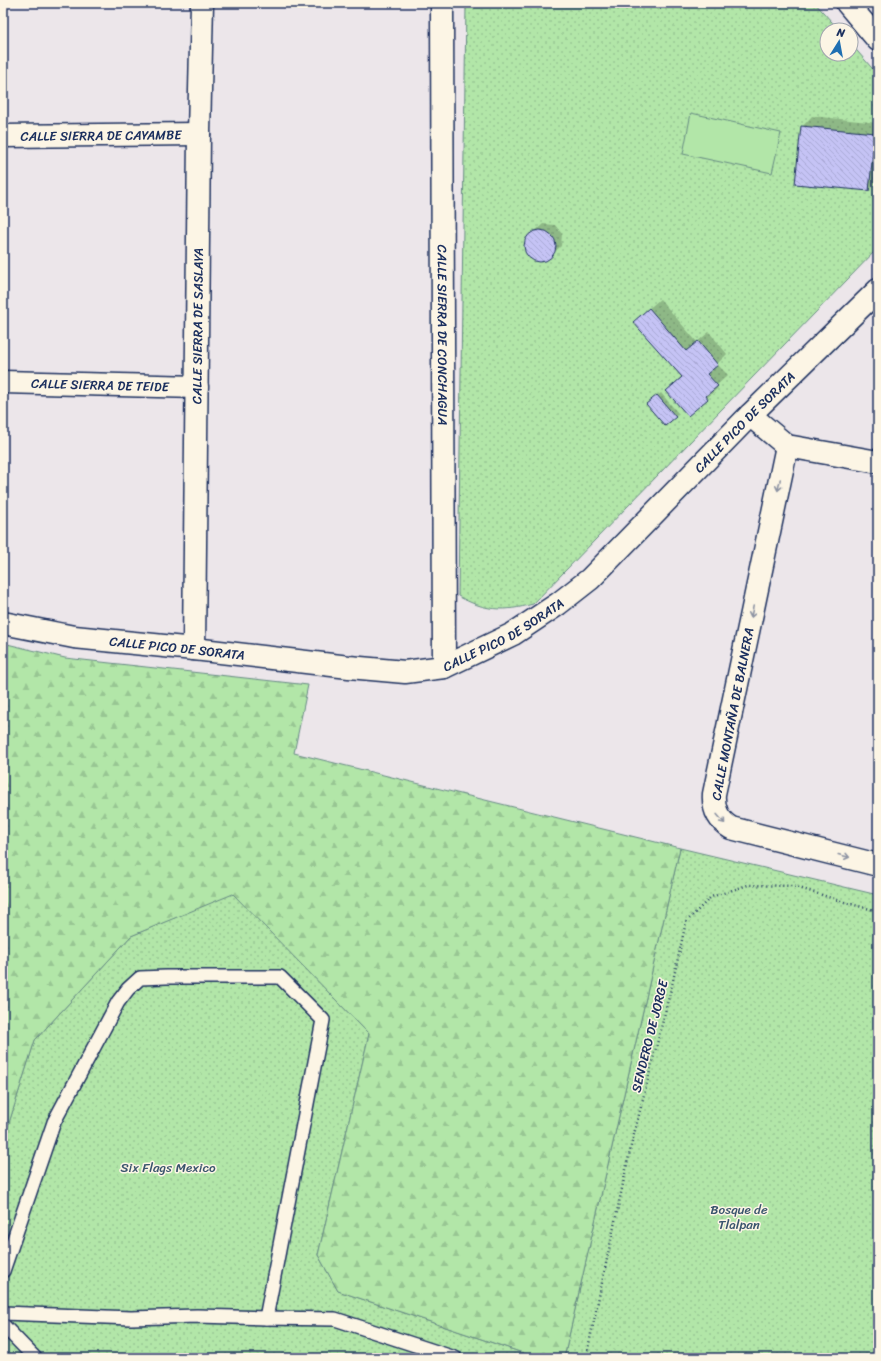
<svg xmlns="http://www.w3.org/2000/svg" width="881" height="1361" font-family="Sriracha,sans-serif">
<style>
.grass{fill:url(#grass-dots);stroke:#668a83}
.forest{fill:url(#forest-firs);stroke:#668a83}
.pitch{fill:#b2e6a8;stroke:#668a83}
.shadow{fill:#0003}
.building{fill:url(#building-back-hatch);stroke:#1b2f5e}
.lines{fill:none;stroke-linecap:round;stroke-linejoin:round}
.lane-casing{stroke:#1b2f5e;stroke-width:16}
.street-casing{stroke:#1b2f5e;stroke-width:25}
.path{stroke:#1b2f5e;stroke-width:2.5;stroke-dasharray:1 3;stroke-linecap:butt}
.lane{stroke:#fcf5e5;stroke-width:13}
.street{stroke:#fcf5e5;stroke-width:22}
.oneway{stroke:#8c92a2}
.labels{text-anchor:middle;stroke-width:3;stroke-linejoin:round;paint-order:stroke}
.street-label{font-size:13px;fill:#1b2f5e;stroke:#fcf5e5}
.park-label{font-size:13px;fill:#39546d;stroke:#fcf5e5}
</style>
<defs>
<pattern id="grass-dots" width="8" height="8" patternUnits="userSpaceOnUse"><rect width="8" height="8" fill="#b2e6a8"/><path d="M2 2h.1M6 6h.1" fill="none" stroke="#98c693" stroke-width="1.8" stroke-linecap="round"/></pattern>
<pattern id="forest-firs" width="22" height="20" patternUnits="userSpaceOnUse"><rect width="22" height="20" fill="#b2e6a8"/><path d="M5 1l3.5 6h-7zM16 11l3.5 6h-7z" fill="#98c693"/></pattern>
<pattern id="building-back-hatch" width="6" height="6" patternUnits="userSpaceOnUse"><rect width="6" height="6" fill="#c5c3f5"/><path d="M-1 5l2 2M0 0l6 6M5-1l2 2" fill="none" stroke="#a9a8d4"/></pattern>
</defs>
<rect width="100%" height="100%" fill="#ece6ea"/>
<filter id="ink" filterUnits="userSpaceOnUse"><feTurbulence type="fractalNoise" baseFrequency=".025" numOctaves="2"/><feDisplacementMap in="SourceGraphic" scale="8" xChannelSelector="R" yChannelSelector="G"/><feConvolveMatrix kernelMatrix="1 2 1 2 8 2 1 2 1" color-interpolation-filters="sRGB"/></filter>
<g filter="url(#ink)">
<g class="grass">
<path d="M503,3H815L839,30H827V54H851V44L878,75V248L533,604C504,612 484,611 458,596L466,5L501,4Z"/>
<polygon points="680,848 878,895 878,1358 564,1358"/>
<polygon points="233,893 369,1034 318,1255 338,1291 538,1358 3,1358 3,1142 35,1040 131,936"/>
</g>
<polygon class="forest" points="3,643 65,658 308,685 294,753 680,848 564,1358 538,1358 338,1291 318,1255 369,1034 233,894 131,936 35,1040 3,1142"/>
<polygon class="pitch" points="691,113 781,133 772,173 683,154"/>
<g class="shadow">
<polygon points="812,116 878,123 878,181 869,190 802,127"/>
<polygon points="543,224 555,225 562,234 561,246 545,261 533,260 525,251 526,239"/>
<polygon points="660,299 697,342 709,332 727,354 717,364 728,375 716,386 718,388 688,415 667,391 682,376 645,312"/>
<polygon points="661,393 678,413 675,416 651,401"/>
</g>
<g class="building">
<polygon points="801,126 875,133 869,191 795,184"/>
<circle cx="540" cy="246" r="16"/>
<polygon points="649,308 686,351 698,341 718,365 707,374 718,386 706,396 708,399 688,416 666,391 682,377 633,322"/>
<polygon points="657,395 676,417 665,426 646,404"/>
</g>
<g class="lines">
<defs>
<g id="lane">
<polyline points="3,1271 54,1122 118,1002 128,989 140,978 166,977 280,977 323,1020 266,1318 197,1316 131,1318 3,1313"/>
<polyline points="266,1318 335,1319 455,1358"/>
<polyline points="3,1325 35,1358"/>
</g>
<g id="street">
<path id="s1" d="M442,3L444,667"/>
<polyline points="847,3 878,40"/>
<path id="s2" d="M3,136L199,134"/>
<path id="s3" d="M3,382L197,387"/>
<polyline points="750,415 787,446 878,462"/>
<path d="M787,446L714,794C713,809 718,820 731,828L878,865"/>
<path id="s4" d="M3,623L74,637L194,649L349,667L405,672L444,667L513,634L558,604L590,579L750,415L878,290"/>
<path id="s5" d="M194,649L199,134L202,3"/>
</g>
</defs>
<use href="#lane" class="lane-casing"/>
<use href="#street" class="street-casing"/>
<polyline class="path" points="586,1358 631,1146 672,985 686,922 711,897 748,885 793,886 847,903 878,911"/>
<use href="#lane" class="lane"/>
<use href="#street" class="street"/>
</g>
<defs><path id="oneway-shaft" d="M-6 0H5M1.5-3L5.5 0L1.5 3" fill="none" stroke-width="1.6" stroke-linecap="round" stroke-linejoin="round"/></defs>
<g class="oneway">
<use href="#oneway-shaft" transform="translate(779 485) rotate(102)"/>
<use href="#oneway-shaft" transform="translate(752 612) rotate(102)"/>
<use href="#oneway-shaft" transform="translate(721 819) rotate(50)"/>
<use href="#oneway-shaft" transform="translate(844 856) rotate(14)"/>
</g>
</g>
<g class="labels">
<g class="street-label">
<text dy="5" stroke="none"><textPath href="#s2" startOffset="98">CALLE SIERRA DE CAYAMBE</textPath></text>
<text dy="5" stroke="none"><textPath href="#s5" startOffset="323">CALLE SIERRA DE SASLAYA</textPath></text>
<text dy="5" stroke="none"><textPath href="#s1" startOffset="332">CALLE SIERRA DE CONCHAGUA</textPath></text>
<text dy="5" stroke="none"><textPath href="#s3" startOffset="97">CALLE SIERRA DE TEIDE</textPath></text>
<text dy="5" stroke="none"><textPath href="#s4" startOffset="836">CALLE PICO DE SORATA</textPath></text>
<text dy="5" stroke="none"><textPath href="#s4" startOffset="512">CALLE PICO DE SORATA</textPath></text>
<text dy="5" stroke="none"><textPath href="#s4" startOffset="176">CALLE PICO DE SORATA</textPath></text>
<text transform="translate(732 714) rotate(-79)" y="5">CALLE MONTAÑA DE BALNERA</text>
<text transform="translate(649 1036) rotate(-76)" y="5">SENDERO DE JORGE</text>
</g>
<g class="park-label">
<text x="168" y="1172">Six Flags Mexico</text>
<text x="739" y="1214">Bosque de<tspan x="739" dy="15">Tlalpan</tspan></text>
</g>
</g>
<rect width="881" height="1361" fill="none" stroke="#fcf5e5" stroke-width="16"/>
<rect x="8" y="8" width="865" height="1345" fill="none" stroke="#1b2f5e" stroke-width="1.5" filter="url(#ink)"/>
<g transform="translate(839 42) rotate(11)"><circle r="19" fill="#fcf5e5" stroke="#a2a6af"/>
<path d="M0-3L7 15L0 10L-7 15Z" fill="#1f6fb2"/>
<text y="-6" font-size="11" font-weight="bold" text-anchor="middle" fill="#1b2f5e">N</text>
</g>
</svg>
